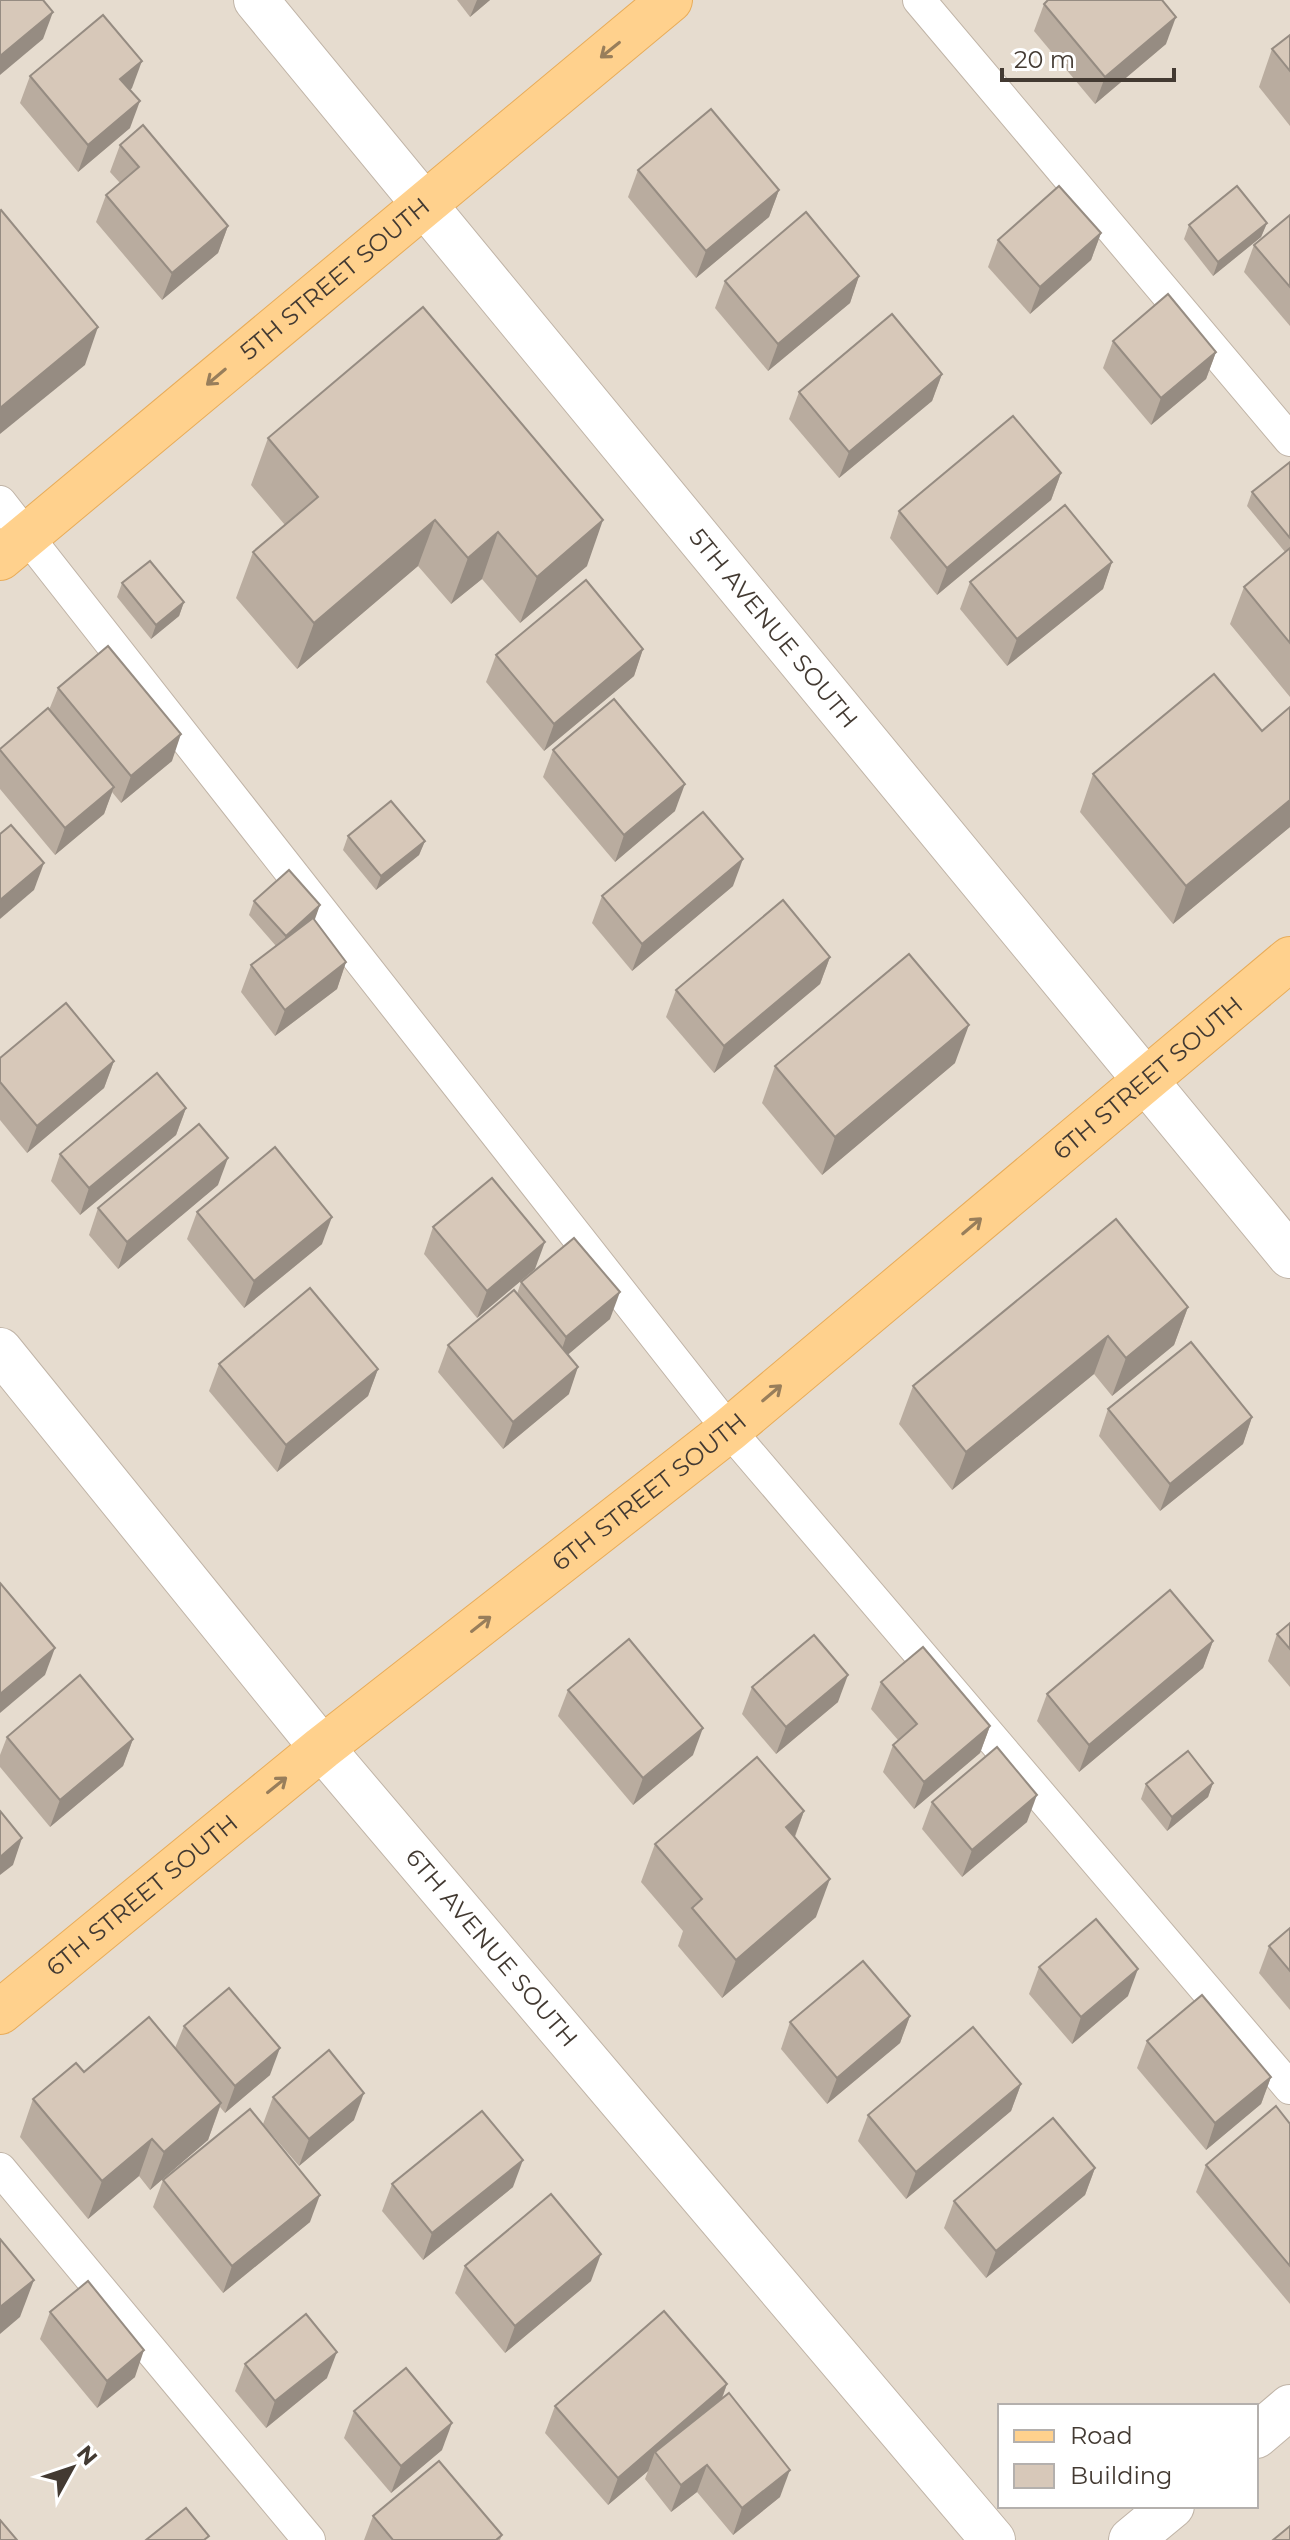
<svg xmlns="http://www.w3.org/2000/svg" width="1290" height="2540" font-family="Montserrat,sans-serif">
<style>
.residential{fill:#e6dccf;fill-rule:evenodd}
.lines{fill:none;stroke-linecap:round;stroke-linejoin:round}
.service-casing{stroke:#c0b4a7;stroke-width:34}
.minor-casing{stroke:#c0b4a7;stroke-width:46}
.primary-casing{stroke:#e8ac59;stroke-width:46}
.service{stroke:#fff;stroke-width:32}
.minor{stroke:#fff;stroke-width:44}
.primary{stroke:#ffd18d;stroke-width:44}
.wall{fill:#b9ac9f}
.shaded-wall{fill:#968c82}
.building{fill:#d7c8b9;stroke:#968c82;stroke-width:2}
.oneway{stroke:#987e5b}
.labels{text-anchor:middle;stroke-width:6;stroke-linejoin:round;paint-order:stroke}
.street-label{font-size:24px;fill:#433a32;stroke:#fff}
</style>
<rect width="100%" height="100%" fill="#f2ebe1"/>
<path class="residential" d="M0,0H1290V2540H0ZM1000,2406H1256V2506H1000Z"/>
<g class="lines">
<defs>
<g id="service">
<polyline points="919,0 1290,440"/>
<polyline points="0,502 729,1430 1290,2088"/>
<polyline points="0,2169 309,2540"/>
</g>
<g id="minor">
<path id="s1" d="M256,0L1290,1256"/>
<path id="s2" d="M0,1350L322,1748L993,2540"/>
<polyline points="1256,2436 1290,2407"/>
<polyline points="1131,2540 1172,2506"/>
</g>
<g id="primary">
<path id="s3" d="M0,558L670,0"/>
<path id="s4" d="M0,2012L322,1748L729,1430L1290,959"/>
</g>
</defs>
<use href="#service" class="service-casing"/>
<use href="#minor" class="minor-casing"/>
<use href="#primary" class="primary-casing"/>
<use href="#service" class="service"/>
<use href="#minor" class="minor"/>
<use href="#primary" class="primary"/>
</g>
<g class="wall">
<polygon points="457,0 490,0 470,17"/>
<polygon points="1044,4 1166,44 1095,104 1034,31"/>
<polygon points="1290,35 1290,126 1259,87 1272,49"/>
<polygon points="30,76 132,88 130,90 130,128 78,172 20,103"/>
<polygon points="120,145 228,226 218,253 162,300 96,222 106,195 120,183 110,172"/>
<polygon points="638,170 779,190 769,217 696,278 628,197"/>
<polygon points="1290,215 1290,326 1244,272 1254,245"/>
<polygon points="1267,223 1261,237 1213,276 1184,239 1189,225"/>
<polygon points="1101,233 1091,260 1030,314 988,267 998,240"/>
<polygon points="859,276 850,303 768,371 715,308 725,281"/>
<polygon points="1113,341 1216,352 1206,379 1151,425 1103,368"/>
<polygon points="942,374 932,401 839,478 789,419 799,392"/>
<polygon points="268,438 587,566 520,623 482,579 451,604 418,566 297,669 236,598 253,552 285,525 251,485"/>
<polygon points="1290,462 1290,697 1230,624 1244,587 1285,552 1247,506 1252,492"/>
<polygon points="1061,473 1051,500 937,595 890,538 899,511"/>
<polygon points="1112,562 1103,589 1007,666 960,609 970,582"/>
<polygon points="122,583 184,602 179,616 151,639 117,597"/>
<polygon points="643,649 634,676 544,751 486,682 496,655"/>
<polygon points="58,688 172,761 121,803 112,792 104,814 55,855 0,789 0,749 49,710"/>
<polygon points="1290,707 1290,827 1173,924 1080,812 1093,774 1262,731"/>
<polygon points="553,750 675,811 615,862 543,777"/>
<polygon points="348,836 425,841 419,855 376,890 343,850"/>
<polygon points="733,886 632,971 592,923 602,896"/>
<polygon points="254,901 315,919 315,920 346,962 337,989 275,1036 241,992 251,965 276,946 249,915"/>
<polygon points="830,957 820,984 714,1073 666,1017 676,990"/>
<polygon points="0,1058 114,1061 104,1088 27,1153 0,1120"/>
<polygon points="955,1063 822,1175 762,1103 775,1066"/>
<polygon points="186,1108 176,1135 80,1215 51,1181 60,1154"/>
<polygon points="218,1185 118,1269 89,1235 98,1208"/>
<polygon points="197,1212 322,1244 244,1308 187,1239"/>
<polygon points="433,1227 535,1269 477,1318 424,1254"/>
<polygon points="521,1282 610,1319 568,1354 569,1394 503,1449 438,1372 448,1345 517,1294"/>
<polygon points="1188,1307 1174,1345 1112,1396 1094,1374 952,1490 899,1424 913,1386"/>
<polygon points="219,1364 378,1369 368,1396 277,1472 209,1391"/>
<polygon points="1108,1409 1252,1417 1243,1444 1160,1511 1099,1436"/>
<polygon points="1290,1623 1290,1687 1268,1661 1277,1634"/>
<polygon points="1213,1641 1203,1668 1079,1772 1037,1721 1047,1694"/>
<polygon points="881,1682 990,1726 980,1753 914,1809 883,1772 893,1745 898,1740 871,1709"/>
<polygon points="752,1687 838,1702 776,1754 742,1714"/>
<polygon points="568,1690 693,1755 633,1805 558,1716"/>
<polygon points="7,1737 133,1739 123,1766 50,1827 0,1767 0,1755"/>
<polygon points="1213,1783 1208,1797 1167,1831 1141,1799 1146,1784"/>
<polygon points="932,1802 1027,1822 962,1877 922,1829"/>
<polygon points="804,1811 795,1837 816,1917 722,1998 678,1946 683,1931 641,1882 655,1844"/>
<polygon points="1290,1928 1290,2010 1259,1973 1269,1946"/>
<polygon points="1039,1967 1128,1996 1072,2044 1029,1994"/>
<polygon points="910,2016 900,2043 827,2104 781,2049 790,2022"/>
<polygon points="184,2026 270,2075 225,2113 220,2107 208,2140 150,2190 139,2176 88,2219 20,2137 33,2099 84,2072 175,2048"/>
<polygon points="1147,2041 1271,2077 1261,2104 1206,2150 1137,2068"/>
<polygon points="1021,2084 1011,2111 906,2199 858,2141 868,2115"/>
<polygon points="273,2097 354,2120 299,2166 263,2124"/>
<polygon points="1290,2124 1290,2304 1196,2192 1206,2165"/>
<polygon points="1095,2168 1085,2195 986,2278 944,2228 954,2201"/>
<polygon points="163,2180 310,2222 223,2293 153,2207"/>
<polygon points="392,2184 513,2187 423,2260 382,2211"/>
<polygon points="465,2266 591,2281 505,2353 455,2293"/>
<polygon points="50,2312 135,2377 97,2408 40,2339"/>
<polygon points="245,2364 327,2378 266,2428 235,2391"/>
<polygon points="727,2384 722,2399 780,2497 733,2535 697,2492 671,2512 645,2479 648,2471 608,2505 545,2433 555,2406"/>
<polygon points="354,2411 442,2450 391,2493 344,2438"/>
<polygon points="373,2516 502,2535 500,2540 364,2540"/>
</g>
<g class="shaded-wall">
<polygon points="477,0 490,0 470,17"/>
<polygon points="53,12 43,39 0,75 0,56"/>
<polygon points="1176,17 1166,44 1095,104 1105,77"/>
<polygon points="142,61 132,88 111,106 120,79"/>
<polygon points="140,101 130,128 78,172 88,145"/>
<polygon points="779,190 769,217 696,278 706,251"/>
<polygon points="1267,223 1261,237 1213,276 1218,262"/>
<polygon points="228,226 218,253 162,300 172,273"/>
<polygon points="1101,233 1091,260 1030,314 1040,287"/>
<polygon points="859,276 850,303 768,371 778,344"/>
<polygon points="98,327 85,365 0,434 0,408"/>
<polygon points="1216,352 1206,379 1151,425 1161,398"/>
<polygon points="942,374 932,401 839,478 849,452"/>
<polygon points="1061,473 1051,500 937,595 947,568"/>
<polygon points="435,520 418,566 297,669 314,623"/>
<polygon points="603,520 587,566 520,623 537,577"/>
<polygon points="498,532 482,579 451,604 468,558"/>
<polygon points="1112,562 1103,589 1007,666 1017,639"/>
<polygon points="184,602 179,616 151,639 156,625"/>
<polygon points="643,649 634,676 544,751 554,724"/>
<polygon points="181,734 172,761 121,803 131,776"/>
<polygon points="685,784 675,811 615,862 624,835"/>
<polygon points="114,787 104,814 55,855 65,828"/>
<polygon points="1290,800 1290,827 1173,924 1186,886"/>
<polygon points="425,841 419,855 376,890 381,876"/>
<polygon points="743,859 733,886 632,971 642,944"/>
<polygon points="44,863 34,890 0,919 0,900"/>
<polygon points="320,905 315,919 280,950 286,936"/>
<polygon points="830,957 820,984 714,1073 724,1046"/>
<polygon points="346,962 337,989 275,1036 285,1010"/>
<polygon points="969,1025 955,1063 822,1175 835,1137"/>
<polygon points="114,1061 104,1088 27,1153 37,1126"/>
<polygon points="186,1108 176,1135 80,1215 89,1188"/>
<polygon points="228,1158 218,1185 118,1269 127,1242"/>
<polygon points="332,1217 322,1244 244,1308 254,1281"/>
<polygon points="545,1242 535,1269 477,1318 487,1291"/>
<polygon points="620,1292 610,1319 557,1364 566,1337"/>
<polygon points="1188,1307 1174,1345 1112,1396 1126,1358"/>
<polygon points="1108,1336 1094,1374 952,1490 966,1452"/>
<polygon points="578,1367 569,1394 503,1449 513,1422"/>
<polygon points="378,1369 368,1396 277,1472 286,1445"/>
<polygon points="1252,1417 1243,1444 1160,1511 1170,1484"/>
<polygon points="1213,1641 1203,1668 1079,1772 1089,1745"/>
<polygon points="55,1648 45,1675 0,1713 0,1694"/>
<polygon points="848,1675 838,1702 776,1754 786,1727"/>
<polygon points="990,1726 980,1753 914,1809 924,1782"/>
<polygon points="703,1728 693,1755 633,1805 643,1778"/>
<polygon points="133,1739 123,1766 50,1827 60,1800"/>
<polygon points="1213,1783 1208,1797 1167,1831 1172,1817"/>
<polygon points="1037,1795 1027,1822 962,1877 972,1850"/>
<polygon points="804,1811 790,1849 786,1827"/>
<polygon points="22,1838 13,1865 0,1875 0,1857"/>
<polygon points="830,1879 816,1917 722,1998 736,1960"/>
<polygon points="1138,1969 1128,1996 1072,2044 1081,2017"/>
<polygon points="910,2016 900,2043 827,2104 837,2078"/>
<polygon points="280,2048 270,2075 225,2113 235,2086"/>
<polygon points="1271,2077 1261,2104 1206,2150 1215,2123"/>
<polygon points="1021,2084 1011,2111 906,2199 916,2172"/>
<polygon points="364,2093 354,2120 299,2166 309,2139"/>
<polygon points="221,2103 208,2140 150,2190 164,2152"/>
<polygon points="152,2139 139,2176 88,2219 102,2181"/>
<polygon points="523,2160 513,2187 423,2260 432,2233"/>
<polygon points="1095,2168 1085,2195 986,2278 996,2251"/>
<polygon points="320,2195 310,2222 223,2293 232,2266"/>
<polygon points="601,2254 591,2281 505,2353 515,2326"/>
<polygon points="34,2280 20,2317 0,2334 0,2307"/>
<polygon points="144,2350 135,2377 97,2408 107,2381"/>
<polygon points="337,2352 327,2378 266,2428 275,2401"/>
<polygon points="727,2384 717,2411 655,2452 648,2471 608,2505 618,2478"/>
<polygon points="452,2423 442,2450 391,2493 401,2466"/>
<polygon points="707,2465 697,2492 671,2512 681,2485"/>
<polygon points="790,2470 780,2497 733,2535 742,2508"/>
</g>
<g class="building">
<polygon points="0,0 43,0 53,12 0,56"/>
<polygon points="1048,0 1162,0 1176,17 1105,77 1044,4"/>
<polygon points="103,15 142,61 120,79 140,101 88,145 30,76"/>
<polygon points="1290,35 1290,71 1272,49"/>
<polygon points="711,109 779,190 706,251 638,170"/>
<polygon points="143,125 228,226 172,273 106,195 139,167 120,145"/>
<polygon points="1059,186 1101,233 1040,287 998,240"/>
<polygon points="1237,186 1267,223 1218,262 1189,225"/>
<polygon points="1,210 98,327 0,408 0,211"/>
<polygon points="806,212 859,276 778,344 725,281"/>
<polygon points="1290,215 1290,287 1254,245"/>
<polygon points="1168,294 1216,352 1161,398 1113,341"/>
<polygon points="423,307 603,520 537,577 498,532 468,558 435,520 314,623 253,552 318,497 268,438"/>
<polygon points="892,314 942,374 849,452 799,392"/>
<polygon points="1013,416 1061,473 947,568 899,511"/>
<polygon points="1290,462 1290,538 1252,492"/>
<polygon points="1065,505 1112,562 1017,639 970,582"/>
<polygon points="1290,548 1290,643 1244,587"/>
<polygon points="150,561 184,602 156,625 122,583"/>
<polygon points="586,580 643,649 554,724 496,655"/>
<polygon points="108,646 181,734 131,776 58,688"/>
<polygon points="1214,674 1262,731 1290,707 1290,800 1186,886 1093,774"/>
<polygon points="614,699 685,784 624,835 553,750"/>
<polygon points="48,708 114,787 65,828 0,750 0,749"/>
<polygon points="391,801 425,841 381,876 348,836"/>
<polygon points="703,812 743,859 642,944 602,896"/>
<polygon points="11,825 44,863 0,900 0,834"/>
<polygon points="289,870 320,905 286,936 254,901"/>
<polygon points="783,900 830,957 724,1046 676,990"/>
<polygon points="313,918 346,962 285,1010 251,965"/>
<polygon points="909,954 969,1025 835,1137 775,1066"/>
<polygon points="66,1003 114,1061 37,1126 0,1082 0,1058"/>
<polygon points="157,1073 186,1108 89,1188 60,1154"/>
<polygon points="199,1124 228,1158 127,1242 98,1208"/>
<polygon points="275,1147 332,1217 254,1281 197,1212"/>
<polygon points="492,1178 545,1242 487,1291 433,1227"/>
<polygon points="1116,1219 1188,1307 1126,1358 1108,1336 966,1452 913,1386"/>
<polygon points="574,1238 620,1292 566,1337 521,1282"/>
<polygon points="310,1288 378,1369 286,1445 219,1364"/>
<polygon points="514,1290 578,1367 513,1422 448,1345"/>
<polygon points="1191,1342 1252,1417 1170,1484 1108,1409"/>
<polygon points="0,1583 55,1648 0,1694"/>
<polygon points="1170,1590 1213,1641 1089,1745 1047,1694"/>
<polygon points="1290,1623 1290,1649 1277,1634"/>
<polygon points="814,1635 848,1675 786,1727 752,1687"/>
<polygon points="629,1639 703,1728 643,1778 568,1690"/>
<polygon points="923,1647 990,1726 924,1782 893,1745 917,1724 881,1682"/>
<polygon points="80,1675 133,1739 60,1800 7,1737"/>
<polygon points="997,1747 1037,1795 972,1850 932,1802"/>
<polygon points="1188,1751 1213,1783 1172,1817 1146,1784"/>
<polygon points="757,1757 804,1811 786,1827 830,1879 736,1960 692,1908 702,1899 655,1844"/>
<polygon points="0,1811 22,1838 0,1857"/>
<polygon points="1096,1919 1138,1969 1081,2017 1039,1967"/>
<polygon points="1290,1928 1290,1971 1269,1946"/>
<polygon points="863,1961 910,2016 837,2078 790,2022"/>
<polygon points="229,1988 280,2048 235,2086 184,2026"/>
<polygon points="1202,1995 1271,2077 1215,2123 1147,2041"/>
<polygon points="149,2017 221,2103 164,2152 152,2139 102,2181 33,2099 76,2063 84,2072"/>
<polygon points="973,2027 1021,2084 916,2172 868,2115"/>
<polygon points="329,2050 364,2093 309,2139 273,2097"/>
<polygon points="1276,2106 1290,2124 1290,2266 1206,2165"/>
<polygon points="250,2109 320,2195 232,2266 163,2180"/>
<polygon points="482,2111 523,2160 432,2233 392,2184"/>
<polygon points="1053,2118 1095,2168 996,2251 954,2201"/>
<polygon points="551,2194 601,2254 515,2326 465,2266"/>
<polygon points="0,2239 34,2280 0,2307"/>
<polygon points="88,2281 144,2350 107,2381 50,2312"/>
<polygon points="664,2311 727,2384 618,2478 555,2406"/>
<polygon points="306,2314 337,2352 275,2401 245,2364"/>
<polygon points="406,2368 452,2423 401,2466 354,2411"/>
<polygon points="729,2393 790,2470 742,2508 707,2465 681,2485 655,2452"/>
<polygon points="439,2461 502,2535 496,2540 393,2540 373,2516"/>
<polygon points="186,2508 209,2536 204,2540 146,2540"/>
<polygon points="0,2520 17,2540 0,2540"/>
<polygon points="1290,2526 1290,2540 1273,2540"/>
</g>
<defs><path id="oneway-shaft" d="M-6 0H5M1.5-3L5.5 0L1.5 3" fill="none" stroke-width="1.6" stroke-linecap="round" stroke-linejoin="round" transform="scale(2)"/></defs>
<g class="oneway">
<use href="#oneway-shaft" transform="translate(610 50) rotate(141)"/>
<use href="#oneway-shaft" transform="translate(216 377) rotate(140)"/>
<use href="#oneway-shaft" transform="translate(972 1226) rotate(-40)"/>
<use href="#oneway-shaft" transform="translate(772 1393) rotate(-40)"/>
<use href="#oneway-shaft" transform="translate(481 1624) rotate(-38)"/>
<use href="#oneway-shaft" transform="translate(277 1785) rotate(-39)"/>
</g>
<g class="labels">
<g class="street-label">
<text dy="8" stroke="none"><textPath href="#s3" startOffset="436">5TH STREET SOUTH</textPath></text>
<text dy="8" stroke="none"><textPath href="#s1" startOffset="814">5TH AVENUE SOUTH</textPath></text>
<text dy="8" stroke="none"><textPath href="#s4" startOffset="1480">6TH STREET SOUTH</textPath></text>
<text dy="8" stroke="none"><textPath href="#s4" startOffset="832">6TH STREET SOUTH</textPath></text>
<text dy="8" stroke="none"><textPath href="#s4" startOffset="184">6TH STREET SOUTH</textPath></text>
<text dy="8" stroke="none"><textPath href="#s2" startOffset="774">6TH AVENUE SOUTH</textPath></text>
</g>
</g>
<rect x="998" y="2404" width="260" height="104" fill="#ffffff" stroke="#b4b0ad" stroke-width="2"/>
<rect x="1014" y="2430" width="40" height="12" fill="#ffd18d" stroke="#b4b0ad" stroke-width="2"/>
<text x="1070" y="2444" font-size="24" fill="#433a32">Road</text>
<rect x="1014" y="2464" width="40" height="24" fill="#d7c8b9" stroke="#b4b0ad" stroke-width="2"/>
<text x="1070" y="2484" font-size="24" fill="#433a32">Building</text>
<g transform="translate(72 2468) rotate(50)" stroke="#ffffff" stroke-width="6" paint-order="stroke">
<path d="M0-6L14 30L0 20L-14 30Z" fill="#433a32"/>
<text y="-12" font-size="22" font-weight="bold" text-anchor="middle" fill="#433a32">N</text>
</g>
<path d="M1002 68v12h172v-12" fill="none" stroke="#433a32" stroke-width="4"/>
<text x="1014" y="68" font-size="24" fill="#433a32" stroke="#ffffff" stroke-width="6" paint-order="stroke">20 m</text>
</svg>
